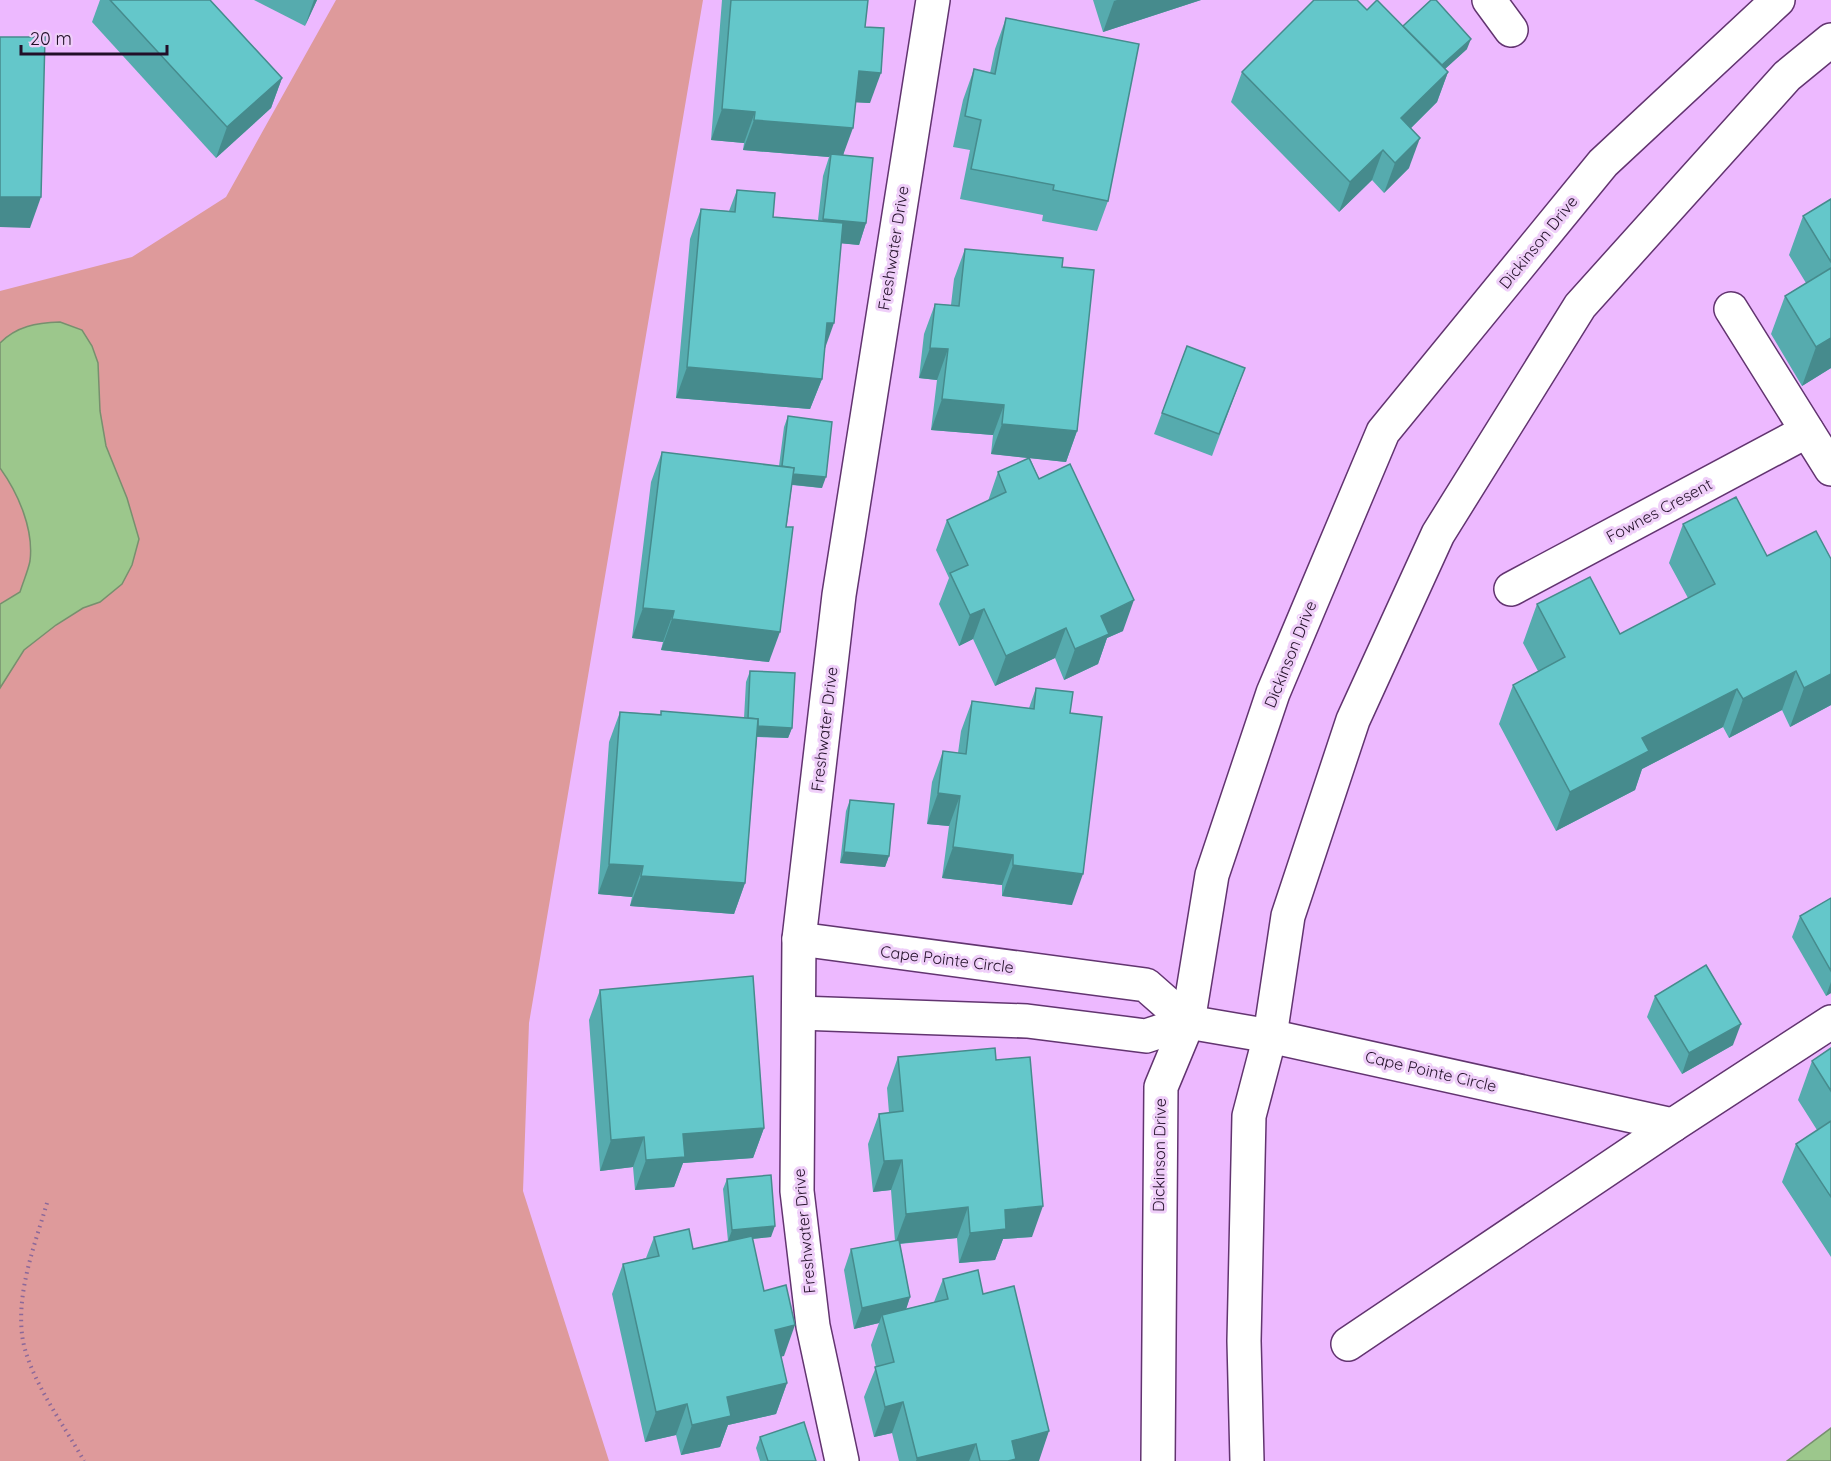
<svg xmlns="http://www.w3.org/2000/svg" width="1831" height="1461" font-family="Quicksand,sans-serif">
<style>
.green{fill:#de9a9b}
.water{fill:#9cc78c;stroke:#77906e;stroke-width:1.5}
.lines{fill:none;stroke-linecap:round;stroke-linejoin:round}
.minor-casing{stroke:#623470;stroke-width:36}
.path{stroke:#8c6899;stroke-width:4;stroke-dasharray:1.5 4.5;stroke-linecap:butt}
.minor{stroke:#fff;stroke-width:33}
.wall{fill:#56abae}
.shaded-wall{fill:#468b8d}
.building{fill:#64c7ca;stroke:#468b8d;stroke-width:1.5}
.labels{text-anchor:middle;stroke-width:6;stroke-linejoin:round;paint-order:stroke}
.street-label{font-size:16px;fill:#220f28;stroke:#efcff9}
</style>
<rect width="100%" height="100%" fill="#edb9ff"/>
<polygon class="green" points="336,0 703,0 529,1023 523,1191 609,1461 0,1461 0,291 132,257 226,197"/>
<g class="water">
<path d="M60,322L82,330L92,346L98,363L100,411L106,446L127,498L139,539L132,565L122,584L100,602L83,608L56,625L24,650L0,688V604L20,592C23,582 28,571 30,561C34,529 18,493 0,468V343C17,326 36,323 60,322Z"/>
<polygon points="1831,1428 1831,1461 1787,1461"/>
</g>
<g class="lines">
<defs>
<g id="minor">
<polyline points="1489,0 1511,30"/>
<polyline points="1731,309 1831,469"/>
<polyline points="1511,589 1807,431"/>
<polyline points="799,939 1146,985 1188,1022"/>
<polyline points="799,1013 1027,1021 1146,1036 1188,1022 1270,1036 1673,1125"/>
<polyline points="1348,1344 1673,1125 1831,1022"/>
<polyline points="842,1461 813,1326 797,1191 799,939 839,595 933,0"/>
<polyline points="1158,1461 1161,1087 1188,1022 1212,875 1273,693 1383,432 1603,163 1778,0"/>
<polyline points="1247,1461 1244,1341 1249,1116 1270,1036 1288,916 1353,720 1438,534 1580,306 1787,76 1831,40"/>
</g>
</defs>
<use href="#minor" class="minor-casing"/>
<path class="path" d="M47,1203C35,1244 17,1290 22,1334C26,1374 64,1425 84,1461"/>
<use href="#minor" class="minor"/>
</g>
<g class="wall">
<polygon points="100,0 210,0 282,78 271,108 216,158 92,22"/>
<polygon points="254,0 317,0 305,26"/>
<polygon points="722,0 868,0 865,27 870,103 856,102 843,156 866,223 859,245 841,243 824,350 822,379 810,409 676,398 690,239 701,209 729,211 737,190 773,217 818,220 823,176 829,157 743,150 744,143 711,140"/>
<polygon points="1093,0 1201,0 1103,32"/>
<polygon points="1367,10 1403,26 1467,49 1445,69 1448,72 1437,102 1411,128 1409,168 1384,193 1372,180 1339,212 1231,102 1242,72"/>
<polygon points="1006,18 1108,201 1097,231 1042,221 1043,215 960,199 970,150 953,147 963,100 974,69 990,73 995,49"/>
<polygon points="1831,199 1831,368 1802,386 1771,334 1785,296 1806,283 1789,255 1803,216"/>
<polygon points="965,249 1062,267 1077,431 1066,462 1030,458 1039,479 1123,631 1107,638 1098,664 1064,680 1055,658 995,686 973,639 959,646 939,604 949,578 936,550 947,520 988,501 998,472 1029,458 991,454 993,435 931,430 937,380 919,378 924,334 935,304 951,305 954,279"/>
<polygon points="1187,346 1245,368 1212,456 1154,434"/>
<polygon points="788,416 822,488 792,485 769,662 661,650 663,642 632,638 651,482 662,452 779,466 784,427"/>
<polygon points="1683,524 1767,556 1831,559 1831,705 1790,727 1782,710 1729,738 1723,727 1642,769 1635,790 1556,831 1499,724 1513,685 1538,671 1523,643 1537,604 1620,634 1688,598 1669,563"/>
<polygon points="750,671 792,728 788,738 757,737 745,883 734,914 630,906 632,897 598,894 609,742 620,712 744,718 746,682"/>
<polygon points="1036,688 1070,713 1072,905 1002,896 1002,885 942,878 949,826 927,824 932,782 943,751 958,753 961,731 972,701 1029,708"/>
<polygon points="850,800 889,856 885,867 840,863 846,811"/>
<polygon points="1831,898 1831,993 1826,996 1792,937 1800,916"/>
<polygon points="600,990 764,1128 753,1158 683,1163 674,1187 635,1190 633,1167 600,1171 589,1020"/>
<polygon points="1655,996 1733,1045 1682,1074 1647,1017"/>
<polygon points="1831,1048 1831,1257 1782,1182 1796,1144 1817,1130 1798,1100 1812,1061"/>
<polygon points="898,1057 996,1060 1032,1237 1003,1239 995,1260 959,1263 957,1238 900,1244 910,1297 906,1309 934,1302 943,1279 983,1294 1039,1461 899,1461 892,1433 874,1437 864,1397 876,1367 871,1345 879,1323 854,1329 844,1270 851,1249 895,1241 891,1190 873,1192 868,1144 879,1114 889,1113 887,1088"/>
<polygon points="727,1179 771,1237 752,1239 764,1291 784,1356 781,1356 787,1383 776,1414 728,1425 720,1447 681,1455 676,1435 645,1442 612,1294 623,1264 646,1258 654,1237 693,1249 736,1240 728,1241 723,1189"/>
<polygon points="760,1437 816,1461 760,1461 756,1448"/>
</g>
<g class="shaded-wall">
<polygon points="314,0 317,0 305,26"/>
<polygon points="1117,0 1201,0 1103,32 1114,1"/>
<polygon points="1471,39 1467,49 1435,78 1439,68"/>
<polygon points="859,71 881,73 870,103 847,102"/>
<polygon points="1448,72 1437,102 1390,149 1401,118"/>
<polygon points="282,78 271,108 216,158 227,127"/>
<polygon points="722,109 755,112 744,143 711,140"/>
<polygon points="754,120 853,128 842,158 831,154 829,157 743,150"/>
<polygon points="1420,138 1409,168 1384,193 1395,163"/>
<polygon points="1383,150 1372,180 1339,212 1350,182"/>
<polygon points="0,197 41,197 30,228 0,227"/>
<polygon points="823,219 866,223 859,245 816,241"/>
<polygon points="827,323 834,323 823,354"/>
<polygon points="1831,338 1831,368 1802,386 1816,347"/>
<polygon points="930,348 948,349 937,380 919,378"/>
<polygon points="687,367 822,379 810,409 676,398"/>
<polygon points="942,399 1004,405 993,435 931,430"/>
<polygon points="1002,424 1077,431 1066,462 991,454"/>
<polygon points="781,472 826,477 822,488 777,483"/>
<polygon points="1134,600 1123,631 1107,638 1098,664 1064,680 1075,649 1101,616"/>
<polygon points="643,608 674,611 663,642 632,638"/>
<polygon points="984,609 973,639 959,646 970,615"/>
<polygon points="672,619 780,632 769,662 661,650"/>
<polygon points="1066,628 1055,658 995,686 1006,656"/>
<polygon points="1796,671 1782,710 1729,738 1743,699"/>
<polygon points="1831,674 1831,705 1790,727 1804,688"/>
<polygon points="1737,689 1723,727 1642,769 1635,790 1556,831 1570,792 1642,738"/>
<polygon points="747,726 792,728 788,738 743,736"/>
<polygon points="938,793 960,796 949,826 927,824"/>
<polygon points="953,847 1013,855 1002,885 942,878"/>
<polygon points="844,852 889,856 885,867 840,863"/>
<polygon points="609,864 643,866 632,897 598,894"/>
<polygon points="1013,865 1083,874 1072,905 1002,896"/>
<polygon points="641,876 745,883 734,914 630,906"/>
<polygon points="1831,982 1831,993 1826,996"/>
<polygon points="1741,1024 1733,1045 1682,1074 1689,1053"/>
<polygon points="764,1128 753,1158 683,1163 674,1187 635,1190 646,1160 683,1134"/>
<polygon points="644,1137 633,1167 600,1171 611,1140"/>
<polygon points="902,1160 891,1190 873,1192 884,1161"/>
<polygon points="1043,1206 1032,1237 1003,1239 995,1260 959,1263 970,1233 1005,1210"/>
<polygon points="968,1207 957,1238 895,1244 906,1214"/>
<polygon points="775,1226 771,1237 728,1241 732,1230"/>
<polygon points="910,1297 903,1319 882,1315 879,1323 854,1329 862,1308"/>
<polygon points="795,1325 784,1356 764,1361 775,1330"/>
<polygon points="787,1383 776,1414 728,1425 720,1447 681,1455 692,1425 727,1397"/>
<polygon points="903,1402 892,1433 874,1437 885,1407"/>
<polygon points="687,1404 676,1435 645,1442 656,1412"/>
<polygon points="1049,1431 1039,1461 1004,1461 1012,1441"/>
<polygon points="976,1444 969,1461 916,1461 917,1458"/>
</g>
<g class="building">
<polygon points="110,0 210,0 282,78 227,127"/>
<polygon points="731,0 868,0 865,27 884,28 881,73 859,71 853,128 754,120 755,112 722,109"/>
<polygon points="1314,0 1357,0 1367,10 1377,0 1448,72 1401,118 1420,138 1395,163 1383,150 1350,182 1242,72"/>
<polygon points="1431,0 1436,0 1471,39 1442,65 1403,26"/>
<polygon points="1006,18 1139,44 1108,201 1053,190 1054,185 971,169 981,120 965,116 974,69 995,74"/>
<polygon points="0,37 45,37 41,197 0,197"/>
<polygon points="831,154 873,158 866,223 823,219"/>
<polygon points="737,190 775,193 773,217 843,223 834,323 827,323 822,379 687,367 701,209 735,212"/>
<polygon points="1831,199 1831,262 1803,216"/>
<polygon points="965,249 1063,258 1062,267 1094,270 1077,431 1002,424 1004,405 942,399 948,349 930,348 935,304 959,306"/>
<polygon points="1831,268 1831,338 1816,347 1785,296"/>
<polygon points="1187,346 1245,368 1219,434 1162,413"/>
<polygon points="788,416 832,422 826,477 793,474 794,468 782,466"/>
<polygon points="662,452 794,468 786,527 793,527 780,632 672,619 674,611 643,608"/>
<polygon points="1029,458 1039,479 1070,464 1134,600 1101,616 1109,634 1075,649 1066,628 1006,656 984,609 970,615 950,573 968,565 947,520 1006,492 998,472"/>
<polygon points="1736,497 1767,556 1816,531 1831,559 1831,674 1804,688 1796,671 1743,699 1737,689 1642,738 1649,751 1570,792 1513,685 1565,657 1537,604 1590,577 1620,634 1715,584 1683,524"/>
<polygon points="750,671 795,673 792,728 758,726 758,719 748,718"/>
<polygon points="1036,688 1073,692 1070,713 1102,717 1083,874 1013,865 1013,855 953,847 960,796 938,793 943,751 966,754 972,701 1034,709"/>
<polygon points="661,711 758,719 745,883 641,876 643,866 609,864 620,712 661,715"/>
<polygon points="850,800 894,804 889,856 844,852"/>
<polygon points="1831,898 1831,971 1800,916"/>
<polygon points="1706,965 1741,1024 1689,1053 1655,996"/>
<polygon points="753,976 764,1128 683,1134 685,1157 646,1160 644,1137 611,1140 600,990"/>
<polygon points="995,1048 996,1060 1030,1057 1043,1206 1005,1210 1006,1229 970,1233 968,1207 906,1214 902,1160 884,1161 879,1114 903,1111 898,1057"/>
<polygon points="1831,1048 1831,1091 1812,1061"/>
<polygon points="1831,1121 1831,1197 1796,1144"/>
<polygon points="771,1175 775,1226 732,1230 727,1179"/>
<polygon points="689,1229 693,1249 752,1236 764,1291 786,1285 795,1325 775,1330 787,1383 727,1397 731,1416 692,1425 687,1404 656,1412 623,1264 659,1256 654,1237"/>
<polygon points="899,1240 910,1297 862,1308 851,1249"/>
<polygon points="978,1270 983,1294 1014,1286 1049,1431 1012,1441 1016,1459 1008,1461 980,1461 976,1444 917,1458 903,1402 885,1407 875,1367 894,1362 882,1315 948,1299 943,1279"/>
<polygon points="804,1422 816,1461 768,1461 760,1437"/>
</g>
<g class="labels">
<g class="street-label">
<text transform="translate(1538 242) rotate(-51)" y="6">Dickinson Drive</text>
<text transform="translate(893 248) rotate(-81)" y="6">Freshwater Drive</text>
<text transform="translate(1659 510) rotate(-28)" y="6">Fownes Cresent</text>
<text transform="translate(1290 654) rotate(-68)" y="6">Dickinson Drive</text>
<text transform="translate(824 729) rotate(-83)" y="6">Freshwater Drive</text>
<text transform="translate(947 959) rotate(7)" y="6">Cape Pointe Circle</text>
<text transform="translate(1431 1071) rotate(13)" y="6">Cape Pointe Circle</text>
<text transform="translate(1159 1155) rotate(-89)" y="6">Dickinson Drive</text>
<text transform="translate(804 1231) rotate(-95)" y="6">Freshwater Drive</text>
</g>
</g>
<path d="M21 45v9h146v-9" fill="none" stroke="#220f28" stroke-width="3"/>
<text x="30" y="45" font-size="18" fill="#220f28" stroke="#efcff9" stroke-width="4.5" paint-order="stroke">20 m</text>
</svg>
